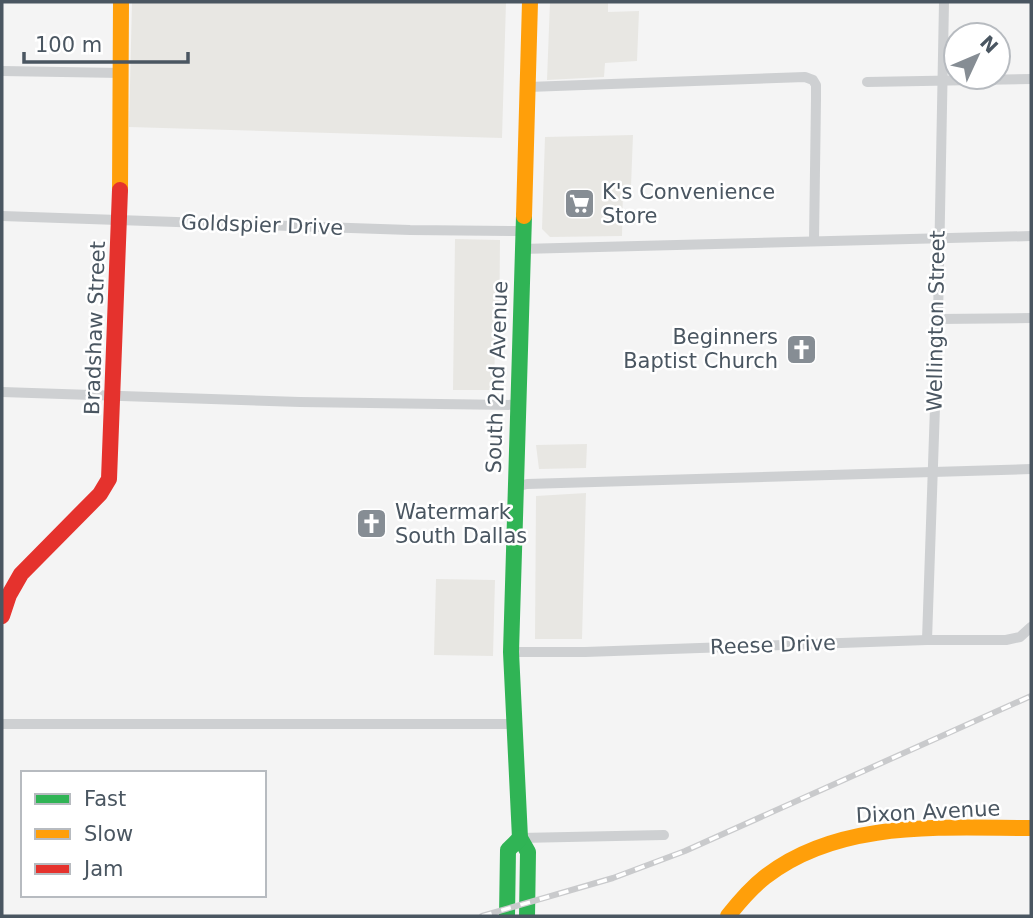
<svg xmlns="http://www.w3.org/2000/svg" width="1033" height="918" font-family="'DejaVu Sans',sans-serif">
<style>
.commercial{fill:#e8e7e3}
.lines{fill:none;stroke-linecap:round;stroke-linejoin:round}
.street{stroke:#ced0d2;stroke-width:10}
.fast{stroke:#30b455;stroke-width:16}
.slow{stroke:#ff9f0a;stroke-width:16}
.jam{stroke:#e5322d;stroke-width:16}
.rail-casing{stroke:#c9cacc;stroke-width:6}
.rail{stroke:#fff;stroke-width:3.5;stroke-dasharray:10;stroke-linecap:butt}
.labels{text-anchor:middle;stroke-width:5;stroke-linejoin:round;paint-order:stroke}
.poi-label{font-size:21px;fill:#4a5661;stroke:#fff;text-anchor:start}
.street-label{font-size:21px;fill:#4a5661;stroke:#fff}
</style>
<rect width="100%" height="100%" fill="#f4f4f4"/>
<g class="commercial">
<polygon points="132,2 506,2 502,138 129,127"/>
<polygon points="550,2 608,2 608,12 639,11 637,61 605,63 604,77 547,80"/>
<polygon points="633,135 631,186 623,187 622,236 550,237 542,229 545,137"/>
<polygon points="455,239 500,240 499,341 495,341 494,390 453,390"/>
<polygon points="587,444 586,468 539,469 536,445"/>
<polygon points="586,493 582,639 535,639 536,496"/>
<polygon points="436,579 495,580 493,656 434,655"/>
</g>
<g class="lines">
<g class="street">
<polyline points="2,71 122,73"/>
<polyline points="867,82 1031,79"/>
<polyline points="528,87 805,77 813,80 816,85 816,99 814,241"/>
<polyline points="2,216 410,230 521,231"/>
<polyline points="521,249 1031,236"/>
<polyline points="938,319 1031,318"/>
<polyline points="2,392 300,402 518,405"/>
<polyline points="515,487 527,484 1031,469"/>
<polyline points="927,640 938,319 944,2"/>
<polyline points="511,652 585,652 927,640 1006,640 1020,637 1031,627"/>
<polyline points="2,724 513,724"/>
<polyline points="520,838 664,835"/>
</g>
<g class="fast">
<polyline points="524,216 511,652 520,838 528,852 527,916"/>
<polyline points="507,916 508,850 520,838"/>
</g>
<g class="slow">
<polyline points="120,190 121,2"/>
<polyline points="524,216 530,2"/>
<path d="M728,916C739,902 751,888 765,877C839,819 943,828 1031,828"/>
</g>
<polyline class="jam" points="2,616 9,595 21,574 100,494 109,479 120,190"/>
<defs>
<polyline id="rail" points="482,916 613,878 685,851 1031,696"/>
</defs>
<use href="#rail" class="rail-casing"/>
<use href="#rail" class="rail"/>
</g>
<defs>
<symbol id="supermarket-square" viewBox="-11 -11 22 22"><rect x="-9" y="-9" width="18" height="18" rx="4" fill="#868d94" stroke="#fff"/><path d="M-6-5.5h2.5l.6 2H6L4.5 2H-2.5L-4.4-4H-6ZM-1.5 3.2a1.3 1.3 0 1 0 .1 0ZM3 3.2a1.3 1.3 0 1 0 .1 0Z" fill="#fff"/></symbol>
<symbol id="church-square" viewBox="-11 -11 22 22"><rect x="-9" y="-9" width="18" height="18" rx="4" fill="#868d94" stroke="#fff"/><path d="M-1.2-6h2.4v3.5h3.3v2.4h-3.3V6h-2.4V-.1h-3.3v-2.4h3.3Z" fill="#fff"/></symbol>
</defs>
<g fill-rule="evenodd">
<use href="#supermarket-square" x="562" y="186" width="35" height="35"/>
<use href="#church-square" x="784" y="332" width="35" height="35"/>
<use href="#church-square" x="354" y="506" width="35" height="35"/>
</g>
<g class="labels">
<g class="poi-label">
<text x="602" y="199">K's Convenience<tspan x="602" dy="24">Store</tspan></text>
<text x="778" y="344" text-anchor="end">Beginners<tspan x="778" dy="24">Baptist Church</tspan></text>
<text x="395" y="519">Watermark<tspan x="395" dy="24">South Dallas</tspan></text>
</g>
<g class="street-label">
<text transform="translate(262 225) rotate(2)" y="7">Goldspier Drive</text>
<text transform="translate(936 321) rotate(-89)" y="7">Wellington Street</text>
<text transform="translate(95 328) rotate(-88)" y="7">Bradshaw Street</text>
<text transform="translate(497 377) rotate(-88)" y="7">South 2nd Avenue</text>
<text transform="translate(773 645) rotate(-2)" y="7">Reese Drive</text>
<text transform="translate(928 812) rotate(-3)" y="7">Dixon Avenue</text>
</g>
</g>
<rect width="1033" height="918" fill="none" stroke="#4a5661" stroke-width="7"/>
<rect x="21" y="771" width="245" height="126" fill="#ffffff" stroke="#b7bbc0" stroke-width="2"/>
<rect x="35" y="794" width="35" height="10" fill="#30b455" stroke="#b7bbc0" stroke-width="2"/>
<text x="84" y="806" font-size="21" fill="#4a5661">Fast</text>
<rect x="35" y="829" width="35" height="10" fill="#ff9f0a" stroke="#b7bbc0" stroke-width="2"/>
<text x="84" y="841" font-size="21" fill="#4a5661">Slow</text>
<rect x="35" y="864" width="35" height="10" fill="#e5322d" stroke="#b7bbc0" stroke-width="2"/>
<text x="84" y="876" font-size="21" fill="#4a5661">Jam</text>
<g transform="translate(977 56) rotate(46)"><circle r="33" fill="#ffffff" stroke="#b7bbc0" stroke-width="2"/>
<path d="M0-5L12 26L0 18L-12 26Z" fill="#868d94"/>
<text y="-10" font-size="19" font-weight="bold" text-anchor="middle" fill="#4a5661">N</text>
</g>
<path d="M24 52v10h164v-10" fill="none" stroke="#4a5661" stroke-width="3.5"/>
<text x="35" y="52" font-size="21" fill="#4a5661" stroke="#ffffff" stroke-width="5" paint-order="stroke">100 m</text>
</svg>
